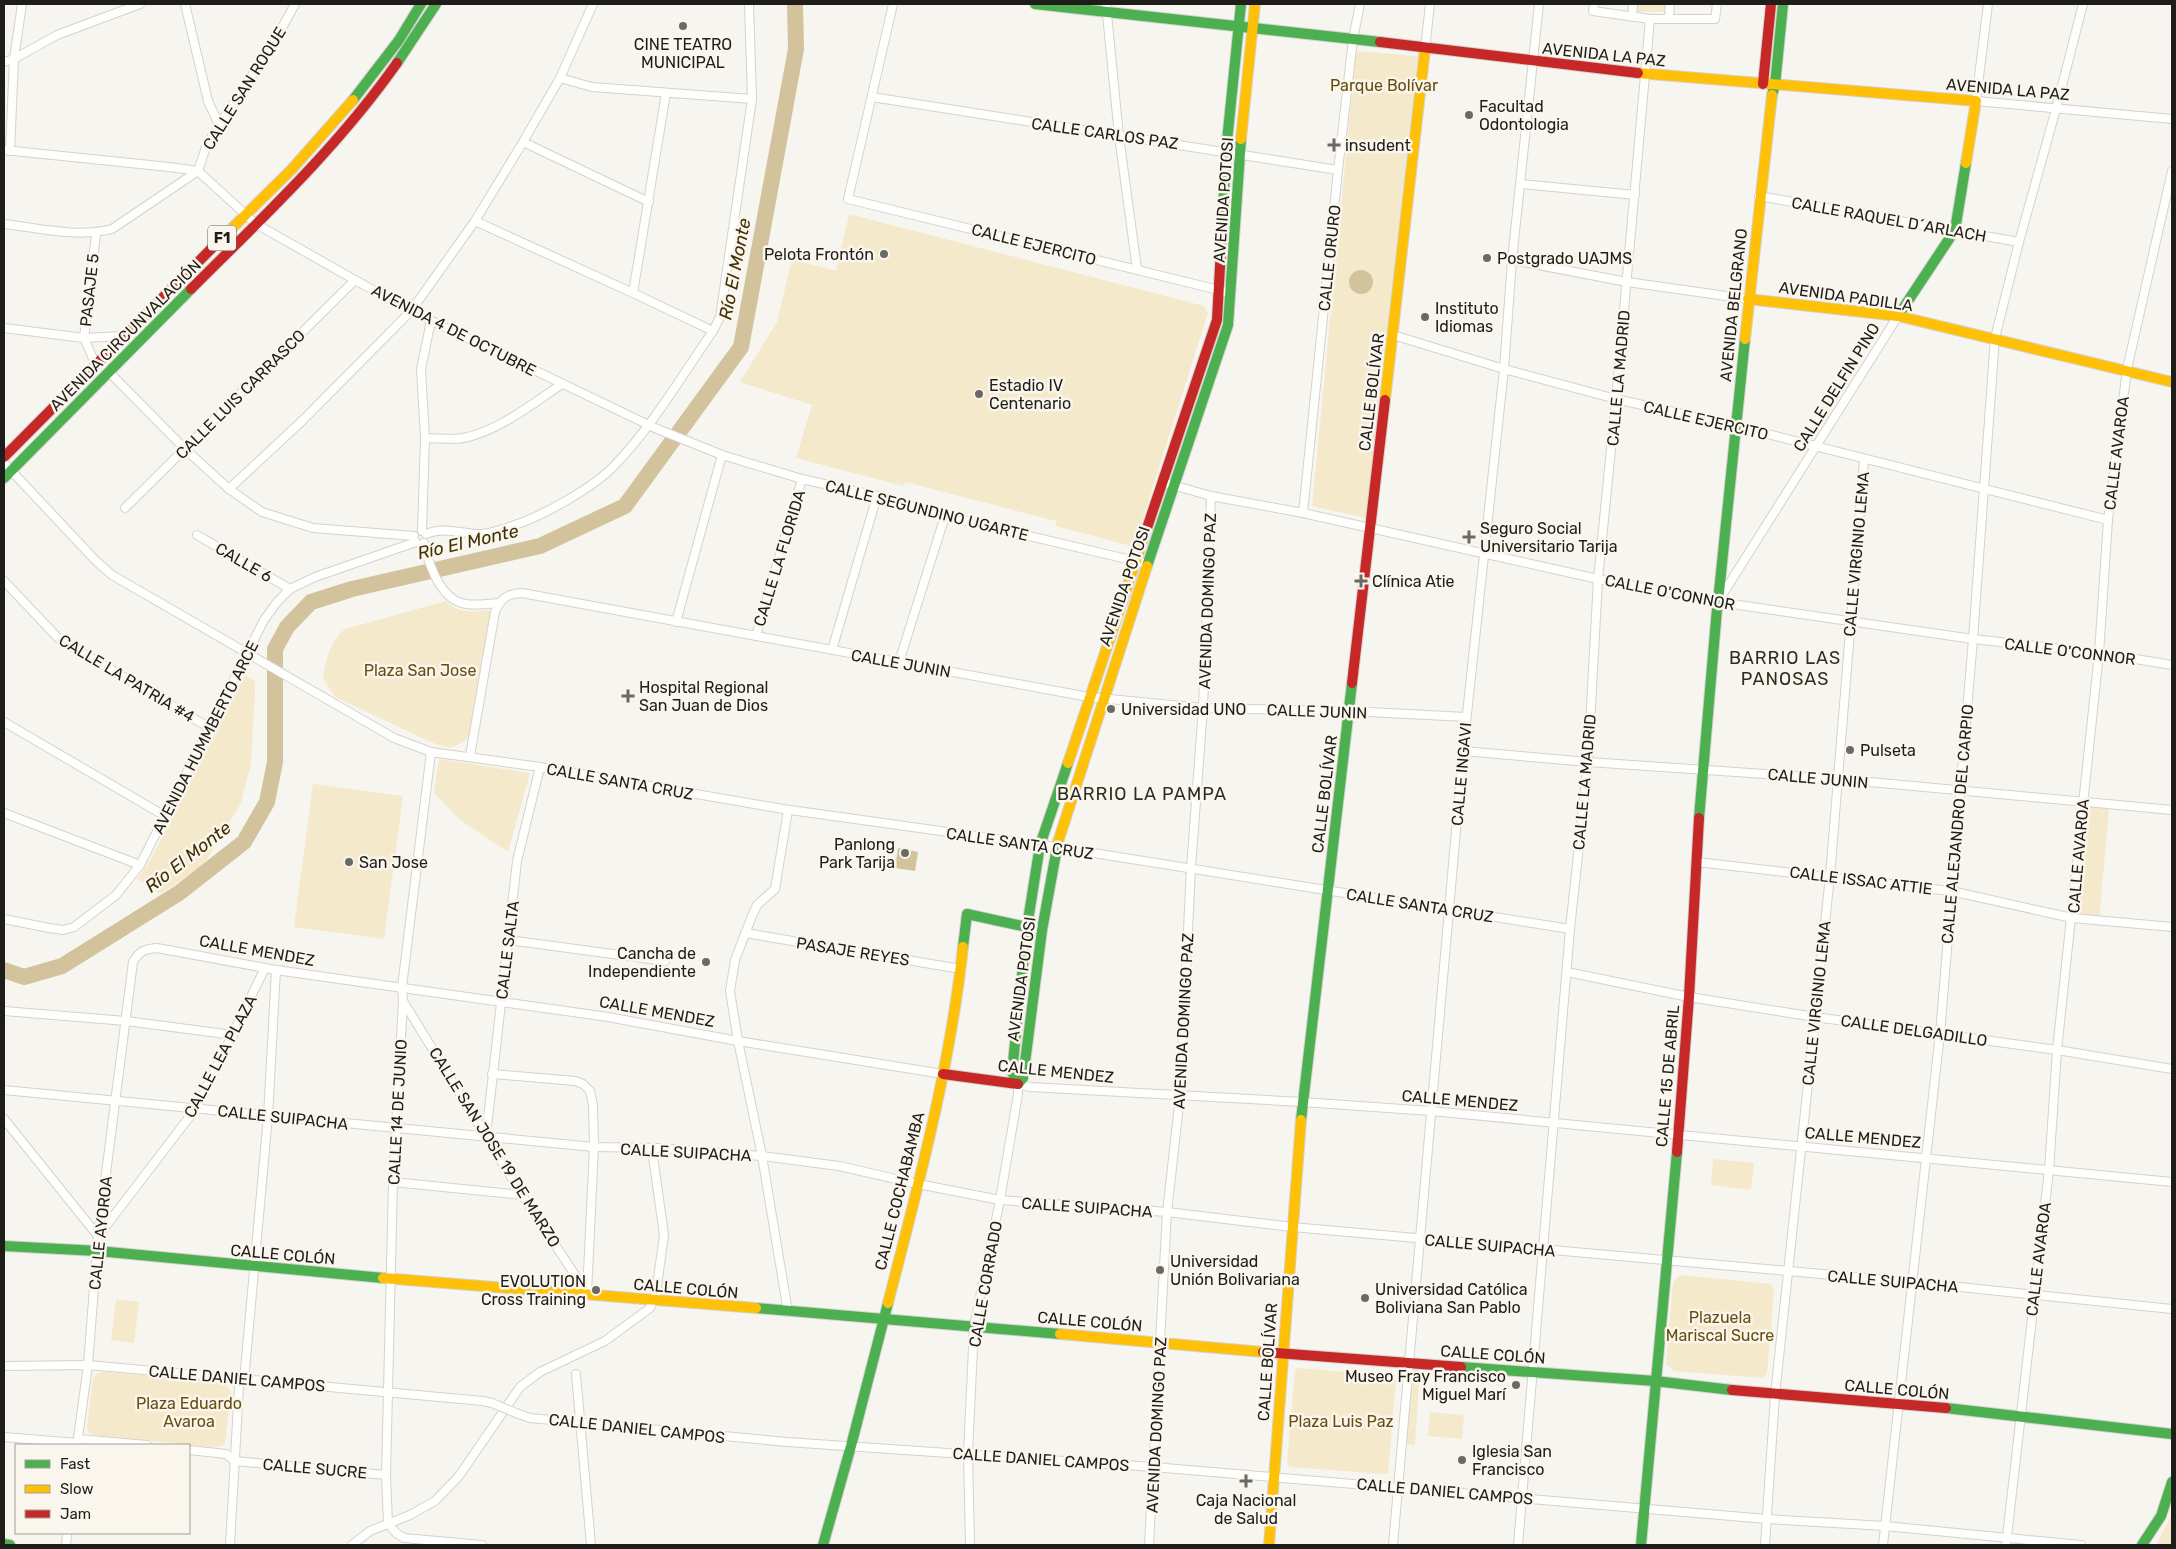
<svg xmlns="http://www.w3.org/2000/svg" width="2176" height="1549" font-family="Rubik,sans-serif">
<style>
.green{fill:#f5e9cb}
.water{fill:#d3c39c}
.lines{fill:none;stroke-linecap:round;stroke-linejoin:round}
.river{stroke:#d3c39c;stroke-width:16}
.street-casing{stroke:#d4d2ce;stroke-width:10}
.fast-casing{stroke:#d4d2ce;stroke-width:12}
.slow-casing{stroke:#d4d2ce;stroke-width:12}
.jam-casing{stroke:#d4d2ce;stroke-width:12}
.street{stroke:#fefefd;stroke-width:8}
.fast{stroke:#4caf50;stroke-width:10}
.slow{stroke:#ffc107;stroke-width:10}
.jam{stroke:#c62828;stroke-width:10}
.street-bridge-casing{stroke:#d4d2ce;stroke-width:10;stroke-linecap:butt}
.street-bridge{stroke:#fefefd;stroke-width:8}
.poi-dot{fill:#6a6964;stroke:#faf6ed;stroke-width:2}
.labels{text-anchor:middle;stroke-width:5;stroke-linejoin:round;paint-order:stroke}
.shield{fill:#faf6ed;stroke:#605e59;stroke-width:1}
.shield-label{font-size:15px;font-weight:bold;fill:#1e1d19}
.poi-label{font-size:16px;fill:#1e1d19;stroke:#faf6ed;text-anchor:start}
.street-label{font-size:16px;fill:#1e1d19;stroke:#faf6ed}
.park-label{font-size:16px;fill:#654f0d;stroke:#faf6ed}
.water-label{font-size:18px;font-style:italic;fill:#3f2f02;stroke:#faf6ed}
.neighbourhood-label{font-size:18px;letter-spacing:1px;fill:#2f2c25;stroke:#faf6ed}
</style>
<rect width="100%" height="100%" fill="#f7f5f0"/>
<g class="green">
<polygon points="1638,4 1666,4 1665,12 1637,12"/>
<polygon points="1356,51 1418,56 1366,518 1312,506"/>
<polygon points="849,214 1204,306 1208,313 1135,543 1131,546 1056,526 1056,521 905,482 903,486 796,458 812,405 740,382 777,322 792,259 836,271"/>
<path d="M446,601C459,615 475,611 492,610L470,732L465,741L451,748L433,743L335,697L323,678C326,660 330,641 345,629Z"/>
<polygon points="245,675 255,681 255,691 251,764 241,803 203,866 160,894 137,879 151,859"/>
<polygon points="439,759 530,773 508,852 460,820 434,793"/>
<polygon points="313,784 403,796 384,939 294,927"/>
<polygon points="2084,806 2109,809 2099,921 2074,917"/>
<polygon points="1713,1159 1754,1163 1751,1190 1711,1185"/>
<polygon points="1681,1275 1771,1284 1774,1290 1767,1374 1762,1378 1674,1371 1666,1364 1673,1282"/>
<polygon points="116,1299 139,1302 134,1343 111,1340"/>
<polygon points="1299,1368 1392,1376 1396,1380 1388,1473 1384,1474 1290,1467 1287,1464 1295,1370"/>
<polygon points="1414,1369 1420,1370 1415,1445 1406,1444 1412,1372"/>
<polygon points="103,1372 224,1382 231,1392 225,1442 222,1446 213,1447 93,1435 88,1432 87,1427 93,1378 98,1373"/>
<polygon points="1430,1412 1464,1415 1462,1439 1428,1436"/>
<polygon points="2172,1514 2172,1545 2156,1545 2157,1543"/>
</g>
<g class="water">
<circle cx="1361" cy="282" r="12"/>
<polygon points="898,848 918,852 915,871 895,868"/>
</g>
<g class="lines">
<polyline class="river" points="4,970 24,977 62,966 179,893 244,842 267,802 275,762 275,649 287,627 311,602 352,589 540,546 625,506 741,347 796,49 795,4"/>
<defs>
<g id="street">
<polyline points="185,4 208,101 219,125"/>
<polyline points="893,4 848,199 1231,293"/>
<polyline points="1106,4 1119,136 1137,269"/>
<polyline points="1594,4 1593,11 1650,19 1715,19 1717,4"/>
<polyline points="1988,4 1976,101 2172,119"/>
<polyline points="1632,17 1633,4"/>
<polyline points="1669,18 1670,4"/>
<polyline points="1425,49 1430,4"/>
<polyline points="4,62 14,59 57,35 140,4"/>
<polyline points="560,78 592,87 752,99"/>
<polyline points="872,97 1338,170"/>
<polyline points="523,142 649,202"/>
<polyline points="4,150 169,167 198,171 256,224 355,280 411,311 655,428 722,455 802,479 877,496 945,516 1148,564"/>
<polyline points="10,151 14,59 22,4"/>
<polyline points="1521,184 1635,195"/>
<polyline points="1759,196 2019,242"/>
<polyline points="475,221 633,293 713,331"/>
<path d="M4,224C39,228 77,238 112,229L198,171L207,144L277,37L295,4"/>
<polyline points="1512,260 1627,282 1748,299"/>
<polyline points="633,293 666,93"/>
<polyline points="4,328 84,338 123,336"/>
<polyline points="1393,335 1504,369 1616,399 1736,426 2108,520"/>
<polyline points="95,363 84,338 96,234"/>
<polyline points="109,372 185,449 229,489 262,512 313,528 414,536"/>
<path d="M425,438C437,438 452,440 464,438C500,430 532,404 562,384"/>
<polyline points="4,463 96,561 112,575 394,738 431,752 540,767 783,809 1056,847 1570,929"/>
<polyline points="1162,482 1211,496 1303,513 1598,579 1718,602 1973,639 2099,653 2172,665"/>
<polyline points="229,489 303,420 411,311 475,221 523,142 560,78 593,4"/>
<polyline points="125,508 355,280"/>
<polyline points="1303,513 1338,170 1353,39 1360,4"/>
<polyline points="422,531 425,438 421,369 431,321"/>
<path d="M426,534C445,526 461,534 482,534C493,533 504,529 515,525C544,515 591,489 613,467C652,427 681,377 713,331L720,317L752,99L749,4"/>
<polyline points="197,535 290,589"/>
<path d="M424,543C426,555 430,565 435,576C451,608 466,606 498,603"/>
<polyline points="4,581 59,639 210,728"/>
<polyline points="1719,600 1898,316"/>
<polyline points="676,622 722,455"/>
<polyline points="756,636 802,479"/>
<polyline points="832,650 877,496"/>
<polyline points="899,662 945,516"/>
<polyline points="4,722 165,816"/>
<polyline points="1463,751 1588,762 1838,779 2172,810"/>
<polyline points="431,752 402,987 403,1001 393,1182 386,1475 388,1523 396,1533 404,1538 482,1545"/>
<path d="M470,756L495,612C500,599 508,593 522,593L1089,697L1203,708L1349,711L1466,717"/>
<polyline points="4,813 140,865"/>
<polyline points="1697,862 1951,891 2072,918 2172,927"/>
<polyline points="4,919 49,928 63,930 74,927 116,895 140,865 264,620 277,602 290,589 315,577 416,542"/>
<polyline points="1027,927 1042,930"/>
<polyline points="745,933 961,969"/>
<polyline points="508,940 665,961"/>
<polyline points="1567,972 1689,997 1815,1017 2057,1050 2172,1069"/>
<polyline points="403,1001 522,1195 587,1293"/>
<polyline points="4,1011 126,1021 233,1035"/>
<polyline points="492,1074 575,1081 583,1084 590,1091 593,1105 594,1147 587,1293"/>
<polyline points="4,1090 594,1147 660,1148 762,1156 839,1166 918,1184 1000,1200 1167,1212 1292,1227 1912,1282 2172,1309"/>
<polyline points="4,1119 98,1236"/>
<polyline points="486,1136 517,861 540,767"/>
<polyline points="393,1182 522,1195"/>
<polyline points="99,1235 197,1107 265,968"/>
<polyline points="788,1312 762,1156 738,1041 730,991 735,960 752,916 757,905 775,889 788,810"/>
<polyline points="4,1366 88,1365 483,1401 492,1403"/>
<polyline points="576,1374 591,1545"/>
<polyline points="516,1413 530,1418 787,1442 1153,1467 1767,1519 1885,1526 2081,1545"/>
<polyline points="4,1437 77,1443"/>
<polyline points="79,1439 147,1445"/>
<path d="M77,1445L88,1365L98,1236L133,962C139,951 145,949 157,948L276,970L608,1017L738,1041L943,1074"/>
<polyline points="189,1450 226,1454 235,1461 386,1475"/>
<polyline points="66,1545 67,1533"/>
<polyline points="230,1545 239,1387 245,1370 268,1116 276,970"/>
<polyline points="352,1545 370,1531 410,1515 435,1501 459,1476 520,1387 540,1372 605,1341 650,1308 656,1293 664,1235 652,1149"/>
<polyline points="970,1545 968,1453 974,1327 1000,1200 1018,1094 1018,1084 1030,1087 1302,1102 1431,1111 2172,1182"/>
<polyline points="1149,1545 1167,1212 1180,1096 1191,868 1203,708 1211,496"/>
<polyline points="1393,1545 1463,751 1504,369 1512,260 1539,4"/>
<polyline points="1518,1545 1570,929 1588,762 1598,579 1616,399 1650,19"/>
<polyline points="1765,1545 1775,1395 1830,876 1864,460"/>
<polyline points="1883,1545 1940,1033 1973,639 1995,338 2019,242 2056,109 2083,4"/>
<polyline points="2006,1545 2049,1170 2057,1050 2099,653 2108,520 2127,369 2172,171"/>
</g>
<g id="fast">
<polyline points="1035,4 1380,42"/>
<polyline points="397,63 436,4"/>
<polyline points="1772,95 1775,85 1783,4"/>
<polyline points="353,100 399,40 421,4"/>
<polyline points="1223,213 1226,151 1241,4"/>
<polyline points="1898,316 1955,230 1966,163"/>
<polyline points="4,478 191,289"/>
<polyline points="1147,566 1228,325 1241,139"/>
<polyline points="1718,602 1745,339"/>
<polyline points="1699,818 1717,609"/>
<polyline points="963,947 967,914 1027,927"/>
<polyline points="1018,1084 1012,1072 1027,927 1040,845 1068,763"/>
<polyline points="1018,1084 1023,1078 1042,930 1058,842"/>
<polyline points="1301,1120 1352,683"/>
<polyline points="4,1246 98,1251 383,1278"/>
<polyline points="756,1308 1060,1334"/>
<polyline points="1461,1367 1655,1381 1732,1390"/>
<polyline points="1946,1408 2172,1434"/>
<polyline points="4,1544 10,1545"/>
<polyline points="823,1545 851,1446 888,1303"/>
<polyline points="1641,1545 1677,1152"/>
<polyline points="2142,1545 2161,1516 2172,1482"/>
</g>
<g id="slow">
<polyline points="1638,73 1976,101 1966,163"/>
<polyline points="1241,139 1255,4"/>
<polyline points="215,245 292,169 353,100"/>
<polyline points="1748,299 1898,316 2172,382"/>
<polyline points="1745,339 1772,95"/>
<polyline points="1385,400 1425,49"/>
<polyline points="1068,763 1147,528"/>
<polyline points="1058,842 1147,566"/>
<polyline points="383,1278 756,1308"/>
<path d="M888,1303C918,1186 950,1068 963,947"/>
<polyline points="1060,1334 1263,1352"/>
<polyline points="1269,1545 1301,1120"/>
</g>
<g id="jam">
<polyline points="1380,42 1638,73"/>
<polyline points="1763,84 1771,4"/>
<path d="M191,289C263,217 338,147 397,63"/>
<polyline points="4,457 215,245"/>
<polyline points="1147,528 1217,320 1223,213"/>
<polyline points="1352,683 1385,400"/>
<polyline points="943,1074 1018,1084"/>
<polyline points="1677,1152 1689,997 1699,818"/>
<polyline points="1263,1352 1461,1367"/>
<polyline points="1732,1390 1946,1408"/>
</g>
</defs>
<use href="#street" class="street-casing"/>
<use href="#fast" class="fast-casing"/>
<use href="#slow" class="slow-casing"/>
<use href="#jam" class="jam-casing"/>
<use href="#street" class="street"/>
<use href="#fast" class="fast"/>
<use href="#slow" class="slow"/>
<use href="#jam" class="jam"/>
<defs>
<polyline id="street-bridge" points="492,1403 516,1413"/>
</defs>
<use href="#street-bridge" class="street-bridge-casing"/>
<use href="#street-bridge" class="street-bridge"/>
</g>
<g class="poi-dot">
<circle cx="683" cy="26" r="5"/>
<circle cx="1469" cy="115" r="5"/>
<path d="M1331.5 137.5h5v5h5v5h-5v5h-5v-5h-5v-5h5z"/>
<circle cx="884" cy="254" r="5"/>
<circle cx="1487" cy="258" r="5"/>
<circle cx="1425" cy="317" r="5"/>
<circle cx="979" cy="394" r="5"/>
<path d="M1466.5 529.5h5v5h5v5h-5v5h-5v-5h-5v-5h5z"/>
<path d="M1358.5 573.5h5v5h5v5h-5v5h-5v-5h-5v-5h5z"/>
<path d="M625.5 688.5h5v5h5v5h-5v5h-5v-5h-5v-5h5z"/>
<circle cx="1111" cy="709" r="5"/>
<circle cx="1850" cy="750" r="5"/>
<circle cx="905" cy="853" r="5"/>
<circle cx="349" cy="862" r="5"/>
<circle cx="706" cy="962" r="5"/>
<circle cx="1160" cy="1270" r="5"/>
<circle cx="596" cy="1290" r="5"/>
<circle cx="1365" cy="1298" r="5"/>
<circle cx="1516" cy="1385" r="5"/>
<circle cx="1462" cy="1460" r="5"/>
<path d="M1243.5 1473.5h5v5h5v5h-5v5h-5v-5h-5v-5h5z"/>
</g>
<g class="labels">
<rect class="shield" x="208" y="225.5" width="28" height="25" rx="4"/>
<g class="shield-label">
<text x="222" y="243">F1</text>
</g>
<g class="poi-label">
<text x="683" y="50" text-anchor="middle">CINE TEATRO<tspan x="683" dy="18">MUNICIPAL</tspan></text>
<text x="1479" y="112">Facultad<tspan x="1479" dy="18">Odontologia</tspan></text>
<text x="1345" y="151">insudent</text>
<text x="874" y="260" text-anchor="end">Pelota Frontón</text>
<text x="1497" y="264">Postgrado UAJMS</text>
<text x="1435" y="314">Instituto<tspan x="1435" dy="18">Idiomas</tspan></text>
<text x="989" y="391">Estadio IV<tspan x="989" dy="18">Centenario</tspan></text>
<text x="1480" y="534">Seguro Social<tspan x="1480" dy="18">Universitario Tarija</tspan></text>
<text x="1372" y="587">Clínica Atie</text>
<text x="639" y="693">Hospital Regional<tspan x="639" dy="18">San Juan de Dios</tspan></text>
<text x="1121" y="715">Universidad UNO</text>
<text x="1860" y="756">Pulseta</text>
<text x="895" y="850" text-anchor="end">Panlong<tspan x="895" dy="18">Park Tarija</tspan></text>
<text x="359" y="868">San Jose</text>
<text x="696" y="959" text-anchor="end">Cancha de<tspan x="696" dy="18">Independiente</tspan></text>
<text x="1170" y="1267">Universidad<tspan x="1170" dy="18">Unión Bolivariana</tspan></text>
<text x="586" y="1287" text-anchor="end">EVOLUTION<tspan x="586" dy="18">Cross Training</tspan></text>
<text x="1375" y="1295">Universidad Católica<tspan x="1375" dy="18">Boliviana San Pablo</tspan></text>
<text x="1506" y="1382" text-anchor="end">Museo Fray Francisco<tspan x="1506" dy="18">Miguel Marí</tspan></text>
<text x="1472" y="1457">Iglesia San<tspan x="1472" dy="18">Francisco</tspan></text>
<text x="1246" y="1506" text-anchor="middle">Caja Nacional<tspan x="1246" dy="18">de Salud</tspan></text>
</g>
<g class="street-label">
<text transform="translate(1604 54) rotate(6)" y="6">AVENIDA LA PAZ</text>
<text transform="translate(244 88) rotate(-58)" y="6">CALLE SAN ROQUE</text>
<text transform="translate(2008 89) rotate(5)" y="6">AVENIDA LA PAZ</text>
<text transform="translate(1105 133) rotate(8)" y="6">CALLE CARLOS PAZ</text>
<text transform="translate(1223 200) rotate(-86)" y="6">AVENIDA POTOSI</text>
<text transform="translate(1889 219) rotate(10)" y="6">CALLE RAQUEL D´ARLACH</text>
<text transform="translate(1034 244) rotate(14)" y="6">CALLE EJERCITO</text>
<text transform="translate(1329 258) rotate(-84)" y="6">CALLE ORURO</text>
<text transform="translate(89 290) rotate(-84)" y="6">PASAJE 5</text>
<text transform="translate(1846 296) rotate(8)" y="6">AVENIDA PADILLA</text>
<text transform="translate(1733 305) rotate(-84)" y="6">AVENIDA BELGRANO</text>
<text transform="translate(454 330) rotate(27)" y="6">AVENIDA 4 DE OCTUBRE</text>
<text transform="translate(125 335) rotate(-45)" y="6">AVENIDA CIRCUNVALACIÓN</text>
<text transform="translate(1618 378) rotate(-85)" y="6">CALLE LA MADRID</text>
<text transform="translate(1836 387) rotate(-58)" y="6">CALLE DELFIN PINO</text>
<text transform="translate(1371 392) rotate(-83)" y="6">CALLE BOLÍVAR</text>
<text transform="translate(240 394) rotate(-45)" y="6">CALLE LUIS CARRASCO</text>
<text transform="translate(1706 420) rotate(13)" y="6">CALLE EJERCITO</text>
<text transform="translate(2116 453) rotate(-83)" y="6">CALLE AVAROA</text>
<text transform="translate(927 510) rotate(14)" y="6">CALLE SEGUNDINO UGARTE</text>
<text transform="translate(1856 554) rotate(-85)" y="6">CALLE VIRGINIO LEMA</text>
<text transform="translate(779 558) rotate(-73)" y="6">CALLE LA FLORIDA</text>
<text transform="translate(244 562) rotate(30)" y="6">CALLE 6</text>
<text transform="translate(1124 586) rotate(-71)" y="6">AVENIDA POTOSI</text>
<text transform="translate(1670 592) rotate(11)" y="6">CALLE O'CONNOR</text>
<text transform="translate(1207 601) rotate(-88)" y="6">AVENIDA DOMINGO PAZ</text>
<text transform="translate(2070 651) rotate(7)" y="6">CALLE O'CONNOR</text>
<text transform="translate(901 663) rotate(10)" y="6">CALLE JUNIN</text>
<text transform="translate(127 678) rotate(31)" y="6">CALLE LA PATRIA #4</text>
<text transform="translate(1317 711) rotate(2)" y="6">CALLE JUNIN</text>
<text transform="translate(205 737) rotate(-63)" y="6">AVENIDA HUMMBERTO ARCE</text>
<text transform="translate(1461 774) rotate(-85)" y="6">CALLE INGAVI</text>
<text transform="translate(1818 778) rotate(5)" y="6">CALLE JUNIN</text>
<text transform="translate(620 781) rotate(10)" y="6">CALLE SANTA CRUZ</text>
<text transform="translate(1584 782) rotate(-85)" y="6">CALLE LA MADRID</text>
<text transform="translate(1324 794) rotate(-83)" y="6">CALLE BOLÍVAR</text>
<text transform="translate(1957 824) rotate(-85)" y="6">CALLE ALEJANDRO DEL CARPIO</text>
<text transform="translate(1020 843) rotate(8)" y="6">CALLE SANTA CRUZ</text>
<text transform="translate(2078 856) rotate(-85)" y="6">CALLE AVAROA</text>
<text transform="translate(1861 880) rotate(7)" y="6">CALLE ISSAC ATTIE</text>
<text transform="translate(1420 905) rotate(9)" y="6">CALLE SANTA CRUZ</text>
<text transform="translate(257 950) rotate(10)" y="6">CALLE MENDEZ</text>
<text transform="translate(507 950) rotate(-83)" y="6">CALLE SALTA</text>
<text transform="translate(853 951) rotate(9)" y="6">PASAJE REYES</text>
<text transform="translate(1021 979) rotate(-82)" y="6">AVENIDA POTOSI</text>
<text transform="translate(1816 1003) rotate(-84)" y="6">CALLE VIRGINIO LEMA</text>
<text transform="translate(657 1011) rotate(10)" y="6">CALLE MENDEZ</text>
<text transform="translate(1183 1021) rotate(-87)" y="6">AVENIDA DOMINGO PAZ</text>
<text transform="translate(1914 1030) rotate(8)" y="6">CALLE DELGADILLO</text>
<text transform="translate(220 1056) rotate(-62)" y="6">CALLE LEA PLAZA</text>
<text transform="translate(1056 1071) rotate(6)" y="6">CALLE MENDEZ</text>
<text transform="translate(1667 1076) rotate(-85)" y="6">CALLE 15 DE ABRIL</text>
<text transform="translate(1460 1100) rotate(5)" y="6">CALLE MENDEZ</text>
<text transform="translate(397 1112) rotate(-87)" y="6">CALLE 14 DE JUNIO</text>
<text transform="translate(283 1117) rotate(6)" y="6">CALLE SUIPACHA</text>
<text transform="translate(1863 1137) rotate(5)" y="6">CALLE MENDEZ</text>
<text transform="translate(495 1147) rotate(58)" y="6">CALLE SAN JOSE 19 DE MARZO</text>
<text transform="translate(686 1152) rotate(3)" y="6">CALLE SUIPACHA</text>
<text transform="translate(899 1191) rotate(-76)" y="6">CALLE COCHABAMBA</text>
<text transform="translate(1087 1207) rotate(4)" y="6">CALLE SUIPACHA</text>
<text transform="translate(100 1233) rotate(-84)" y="6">CALLE AYOROA</text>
<text transform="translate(1490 1245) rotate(5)" y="6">CALLE SUIPACHA</text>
<text transform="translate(283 1254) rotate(5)" y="6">CALLE COLÓN</text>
<text transform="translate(2038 1259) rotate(-83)" y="6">CALLE AVAROA</text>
<text transform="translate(1893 1281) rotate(5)" y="6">CALLE SUIPACHA</text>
<text transform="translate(985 1284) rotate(-80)" y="6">CALLE CORRADO</text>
<text transform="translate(686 1288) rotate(5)" y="6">CALLE COLÓN</text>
<text transform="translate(1090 1321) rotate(5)" y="6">CALLE COLÓN</text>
<text transform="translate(1493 1354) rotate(4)" y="6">CALLE COLÓN</text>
<text transform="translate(1267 1362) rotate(-86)" y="6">CALLE BOLÍVAR</text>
<text transform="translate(237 1378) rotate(5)" y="6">CALLE DANIEL CAMPOS</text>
<text transform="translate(1897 1389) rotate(5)" y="6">CALLE COLÓN</text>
<text transform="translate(1156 1425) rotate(-87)" y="6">AVENIDA DOMINGO PAZ</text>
<text transform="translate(637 1428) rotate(6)" y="6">CALLE DANIEL CAMPOS</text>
<text transform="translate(1041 1459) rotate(4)" y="6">CALLE DANIEL CAMPOS</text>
<text transform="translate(315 1468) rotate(5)" y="6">CALLE SUCRE</text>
<text transform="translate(1445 1491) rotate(5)" y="6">CALLE DANIEL CAMPOS</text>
</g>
<g class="park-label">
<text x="1384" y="91">Parque Bolívar</text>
<text x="420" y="676">Plaza San Jose</text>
<text x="1720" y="1323">Plazuela<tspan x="1720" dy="18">Mariscal Sucre</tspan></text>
<text x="189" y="1409">Plaza Eduardo<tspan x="189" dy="18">Avaroa</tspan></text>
<text x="1341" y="1427">Plaza Luis Paz</text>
</g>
<g class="water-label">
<text transform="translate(735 269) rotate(-79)" y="6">Río El Monte</text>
<text transform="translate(468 542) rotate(-13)" y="6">Río El Monte</text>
<text transform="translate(188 857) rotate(-38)" y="6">Río El Monte</text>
</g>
<g class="neighbourhood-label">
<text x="1785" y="664">BARRIO LAS<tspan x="1785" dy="21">PANOSAS</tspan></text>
<text x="1142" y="800">BARRIO LA PAMPA</text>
</g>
</g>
<rect width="2176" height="1549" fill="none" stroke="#1e1d19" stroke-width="10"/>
<rect x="15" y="1444" width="175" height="90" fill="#faf6ed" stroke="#a29f98"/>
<rect x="25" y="1460" width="25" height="8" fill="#4caf50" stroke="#a29f98"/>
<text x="60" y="1469" font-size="15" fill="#1e1d19">Fast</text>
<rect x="25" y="1485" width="25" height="8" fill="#ffc107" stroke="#a29f98"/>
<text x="60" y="1494" font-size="15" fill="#1e1d19">Slow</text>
<rect x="25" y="1510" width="25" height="8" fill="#c62828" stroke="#a29f98"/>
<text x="60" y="1519" font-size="15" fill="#1e1d19">Jam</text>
</svg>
